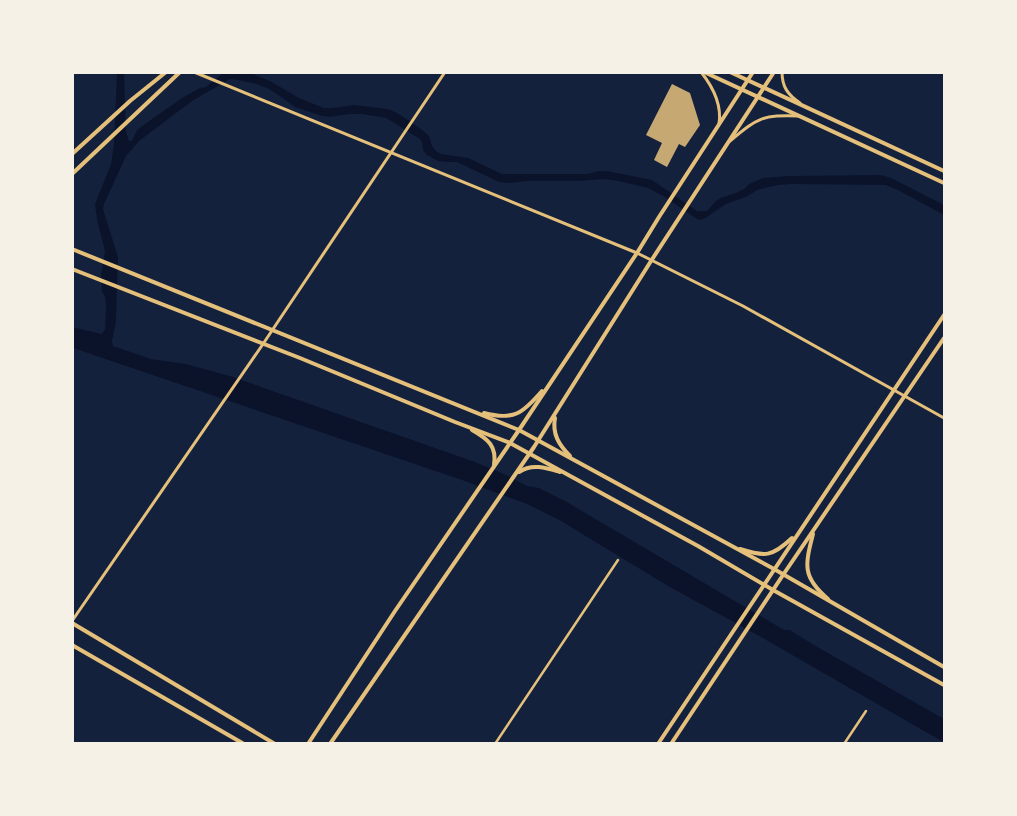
<svg xmlns="http://www.w3.org/2000/svg" width="1017" height="816" font-family="'IBM Plex Serif',serif">
<style>
.water{fill:#0b132b}
.building{fill:#c6a872}
.lines{fill:none;stroke-linecap:round;stroke-linejoin:round}
.minor{stroke:#e5c07b;stroke-width:2.5}
.tertiary{stroke:#e5c07b;stroke-width:3}
.secondary{stroke:#e5c07b;stroke-width:4}
.primary{stroke:#e5c07b;stroke-width:4}
</style>
<rect width="100%" height="100%" fill="#14213d"/>
<polygon class="water" points="117,73 124,73 126,132 129,141 132,141 137,130 145,124 182,98 200,88 206,87 223,73 248,73 253,74 270,81 299,98 324,108 332,108 354,105 381,108 391,110 399,114 421,129 429,136 432,146 436,151 441,154 468,158 502,174 587,174 599,171 607,171 652,180 697,211 707,211 715,202 720,198 736,193 744,189 749,184 763,178 789,176 881,175 891,178 944,205 944,215 896,189 885,185 792,184 778,185 757,190 746,197 726,204 704,219 699,220 694,217 665,197 648,188 618,181 604,179 578,181 528,181 509,183 499,182 457,162 447,162 438,161 427,155 423,150 422,142 420,139 386,118 362,114 349,114 331,117 322,116 295,107 280,96 267,88 256,84 238,80 230,79 192,101 139,141 126,156 104,204 103,209 118,257 116,322 112,341 113,346 151,359 186,364 233,377 475,462 506,475 527,486 539,488 565,501 784,630 790,630 793,632 814,645 944,719 944,742 924,731 761,637 668,586 561,521 527,504 462,480 73,348 72,327 102,334 105,329 106,308 105,296 102,292 101,276 105,251 97,220 95,204 111,164 114,144"/>
<polygon class="building" points="672,84 690,93 700,125 685,147 679,144 667,167 654,160 662,143 646,135"/>
<g class="lines">
<g class="minor">
<polyline points="495,744 618,560"/>
<polyline points="844,744 866,711"/>
</g>
<g class="tertiary">
<polyline points="194,72 637,253 743,306 944,418"/>
<path d="M701,72C713,87 722,105 719,124"/>
<path d="M782,72C782,87 788,95 800,103"/>
<path d="M730,141C759,117 762,115 799,116"/>
<polyline points="72,621 263,344 445,72"/>
</g>
<g class="secondary">
<polyline points="704,72 944,183"/>
<polyline points="730,72 944,171"/>
<polyline points="72,249 519,430 774,569 944,667"/>
<polyline points="72,269 300,358 455,422 510,443 698,546 773,590 944,685"/>
<path d="M484,413C514,421 523,413 542,391"/>
<path d="M555,418C552,434 559,445 570,456"/>
<path d="M472,430C488,439 497,446 494,465"/>
<path d="M519,472C532,463 547,468 560,472"/>
<path d="M813,534C805,565 802,577 828,599"/>
<path d="M740,549C765,557 772,557 792,538"/>
<polyline points="72,623 275,744"/>
<polyline points="72,645 244,744"/>
<polyline points="308,744 395,611 519,430 637,253 659,217 753,72"/>
<polyline points="330,744 534,447 651,261 774,72"/>
<polyline points="658,744 944,315"/>
<polyline points="671,744 783,575 944,338"/>
</g>
<g class="primary">
<polyline points="72,154 130,101 166,72"/>
<polyline points="72,174 180,72"/>
</g>
</g>
<rect width="1017" height="816" fill="none" stroke="#f6f1e7" stroke-width="148"/>
</svg>
